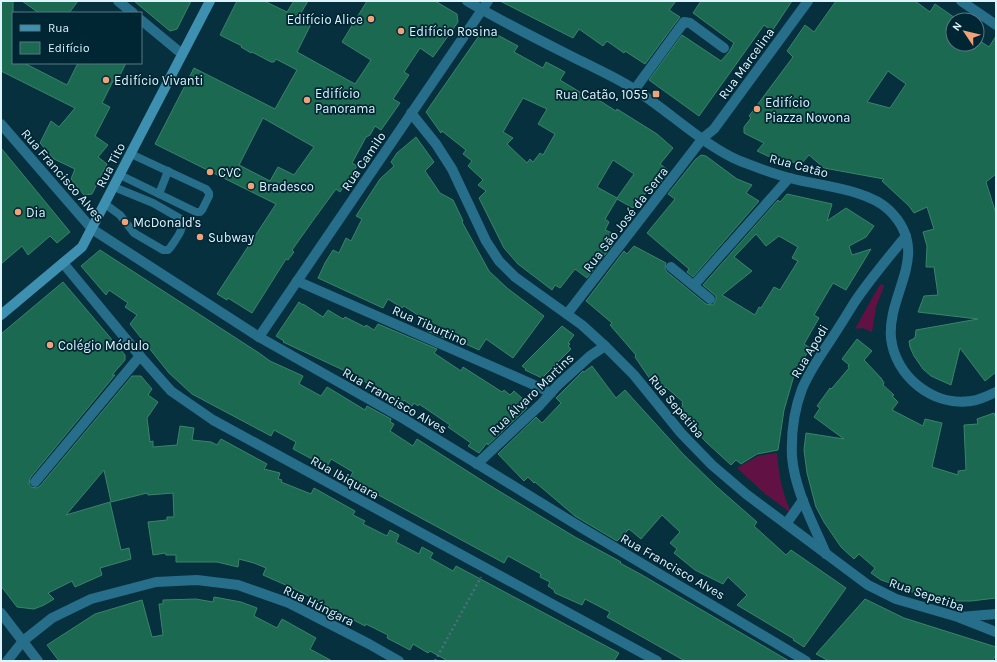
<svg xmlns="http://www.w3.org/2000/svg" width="997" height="662" font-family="Karla,sans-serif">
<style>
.green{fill:#621144}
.building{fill:#1a6950;stroke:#3a846a;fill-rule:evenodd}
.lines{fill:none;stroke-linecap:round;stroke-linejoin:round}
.path{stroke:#4d6f7d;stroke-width:2.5;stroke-dasharray:2 3;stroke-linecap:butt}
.service{stroke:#266e8a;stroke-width:8}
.minor{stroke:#266e8a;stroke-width:10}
.tertiary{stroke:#266e8a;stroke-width:10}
.secondary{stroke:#3e90b1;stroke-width:10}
.poi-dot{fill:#f0a27a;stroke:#002634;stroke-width:1.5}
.labels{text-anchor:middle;stroke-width:3.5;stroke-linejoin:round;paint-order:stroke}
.poi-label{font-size:13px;fill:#def3fc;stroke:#002634;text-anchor:start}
.street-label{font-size:13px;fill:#def3fc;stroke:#002634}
</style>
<rect width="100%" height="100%" fill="#07303f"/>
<g class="green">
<polygon points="882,284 884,286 876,307 872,332 863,328 855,329 879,286"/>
<path d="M777,453C779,477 782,491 791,513L764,493L737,468L758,456Z"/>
</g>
<g class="building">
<polygon points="1,1 13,1 13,63 24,63 67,85 78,63 126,63 116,83 113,81 102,103 110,107 95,136 108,145 98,157 107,164 92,194 84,195 71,179 75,169 54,159 40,143 51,121 59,127 75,108 1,71"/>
<polygon points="22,1 78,1 69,13 39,13"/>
<polygon points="134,1 191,1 177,29 170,31"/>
<path d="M237,1H264L287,12L294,1H308L299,16L311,24L297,52L355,84L371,60L342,42L367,1H435L457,14L458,22L433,57L420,48L404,72L409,75L393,99L400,103L381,130L375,126L370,135L366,137L352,163L357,166L348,180L340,192L336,189L314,219L292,250L294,252L288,260L286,259L252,313L228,298L227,300L217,294L276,204L155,144L194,68L275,109L297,70L276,59L274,62H271L252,52L251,53L241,47L242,46L220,35ZM263,118L314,147L294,175L278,167L270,181L239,165Z"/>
<polygon points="500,1 676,1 669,10 680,17 645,64 625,51 624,53 607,41 603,46 579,29 573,38"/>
<polygon points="701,1 792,1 772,31 764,25 699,116 649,80 682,35 721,61 729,52 734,43 693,13"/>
<path d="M836,1H915L930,12L935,4L958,20H950L953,22V44H977V39L989,47L996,36V174L986,182L996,214V372L985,381L960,348L951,385L931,376L923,369L914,356L910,347L909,341L915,338L916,330L978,319L918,312L924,296L938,295L934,267H926L927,246L923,232L934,229L927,207L914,213L909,206L882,181L884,179L824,168L809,155L801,164L770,157L757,151L764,143L744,133V127L751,118L749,116L793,57L787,51L805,25L814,32ZM888,71L906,84L890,108L867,102Z"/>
<path d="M483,30L490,31L518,46L514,52L543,68L546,62L565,72L560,80L588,97L589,94L616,111L617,109L657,134L673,148L660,164L669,171L658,186L654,183L633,208L617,199L605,219L609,222L605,230L612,233L608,238L614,243L587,278L575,269L560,288L555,285L552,290L518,264L504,248L479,198L486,191L478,185L483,180L468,166L472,161L463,154L466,150L442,131L441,133L426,112ZM523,98L547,109L538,124L555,134L543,155L540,153L533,162L530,159L527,163L507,144L513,138L503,132ZM613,160L634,174L617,198L597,187Z"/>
<polygon points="416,137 434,162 425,171 440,193 453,200 463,221 462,222 489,271 507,288 544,316 513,358 486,339 479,350 446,335 444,338 427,331 432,324 404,306 402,308 388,299 383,308 318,278 325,263 333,250 339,253 346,238 351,241 362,219 356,216 380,179 394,166 391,162 397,153"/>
<polygon points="1,148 70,232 57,243 50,236 28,255 22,246 1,264"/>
<polygon points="701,155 706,156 737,179 752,185 746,193 759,201 693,277 687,272 689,269 647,233 675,199 668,194 695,160"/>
<path d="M787,194L832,204L827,221L846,208L874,226L866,237L849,246L852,255L871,249L846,290L833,283L814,315L819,318L804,344L810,348L799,367L797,365L784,410L778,450L757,454L741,464L736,460L731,465L706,442L678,411L683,405L682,404L683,402L666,387L661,392L650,379L635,357L636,355L610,325L612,323L586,301L624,251L627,254L634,246L666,263L665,269L667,272L706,304L713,305L716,300V296L703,285L778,200L780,202ZM756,234L766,246L779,236L798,247L792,258L798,261L780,290L774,287L761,308L759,307L755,315L722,295L752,271L734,257Z"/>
<polygon points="100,250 259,353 270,361 303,376 299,384 321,396 327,387 365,410 367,406 391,419 390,422 394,424 390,431 413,446 417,439 489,485 575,537 621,562 620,563 642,575 789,661 685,661 607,617 610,612 585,599 582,605 555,593 554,590 548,586 550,582 540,577 541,574 508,556 504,563 349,479 353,472 331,459 327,467 293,449 296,442 274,430 271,436 192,394 169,373 130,324 137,315 125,307 128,303 109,290 106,295 81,266"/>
<polygon points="63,282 125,355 125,360 112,375 115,375 30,478 29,484 31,487 37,488 40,486 132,376 141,376 152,389 148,395 158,402 147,418 150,442 153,441 153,447 177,445 180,426 194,428 192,440 211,442 217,445 221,439 267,464 264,469 280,473 278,479 282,480 281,482 311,494 314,488 355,511 353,515 365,521 363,524 387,536 390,530 399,535 396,542 419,554 422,547 433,553 430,558 453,571 456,566 619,653 614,661 448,661 430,651 428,653 413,644 410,650 387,638 388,635 366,624 365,626 297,590 263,575 266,568 254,563 239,559 238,567 217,562 176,562 176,555 166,555 165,553 153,555 148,522 167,520 167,517 174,517 173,493 148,495 147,493 111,502 104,470 66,515 110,502 121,550 129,548 131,559 100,568 102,575 75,587 72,581 48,593 54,599 44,605 34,609 17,607 1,586 1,334"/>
<polygon points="299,302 303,305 303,304 323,317 328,310 343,319 345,317 365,327 366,325 374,330 378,324 437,349 434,353 461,371 463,367 502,392 504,390 510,395 514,391 523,399 521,401 527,408 488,445 487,443 479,453 468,446 471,443 448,427 450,425 419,404 418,406 414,403 412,406 404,400 398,408 374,394 376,389 356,376 283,342 284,341 276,336"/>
<polygon points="562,326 574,335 568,343 570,344 568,346 571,349 542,378 525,370 526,369 522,366"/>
<polygon points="857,339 872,351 864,360 881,378 884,383 883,385 894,395 892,396 898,402 892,410 923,426 925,419 942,423 932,467 958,475 958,471 966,470 964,425 978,424 977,419 994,413 996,419 996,598 971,601 953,601 929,597 899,588 899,586 881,580 871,573 875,568 859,554 854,559 841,547 824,522 816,507 807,473 804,450 806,433 844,439 814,417 820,408 817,406 830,388 831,389 833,387 849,368 848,366 849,365 842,359"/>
<polygon points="592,366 616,398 625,390 683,454 717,487 757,522 754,526 786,555 791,550 846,588 804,647 793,640 794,639 737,605 747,595 728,577 723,584 695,570 674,553 677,549 670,543 680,532 662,515 641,539 629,529 617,541 575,516 535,482 534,483 528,477 524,481 498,454 536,417 542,423 561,403 556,398 583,371 584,372"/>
<polygon points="214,597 241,602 257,608 254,616 277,628 282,619 298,628 316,638 310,649 332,661 59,661 47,645 95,614 142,600 152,637 163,635 159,604 163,604 163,600 196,599 213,602"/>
<polygon points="865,599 904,618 996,647 996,655 992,661 829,661 816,654"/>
</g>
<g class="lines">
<polyline class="path" points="435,661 481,577"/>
<g class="service">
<polyline points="120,175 196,212 200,212 202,210 209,196 209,193 206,189 131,154"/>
<polyline points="159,194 168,171"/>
<path d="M105,204L120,215L134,233L163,250H168L170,248C175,240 186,228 181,219L153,203L114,187"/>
</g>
<g class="minor">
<polyline points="118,1 133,13"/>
<path d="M467,1C504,23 543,42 581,61C599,70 617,78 634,89C669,111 703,145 740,161C756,167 773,174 790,178C819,186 868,189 889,210C933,253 887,292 891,338C895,376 933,407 971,401C980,400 988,396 996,392"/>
<polyline points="141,20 182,54"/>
<polyline points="635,89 684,22 690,23 724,48"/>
<polyline points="411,113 436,144 452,169 486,241 499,261 515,277 582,325 605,346 634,375 681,433 712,465 746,494 868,585 896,599 958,617 996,632"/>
<polyline points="92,229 259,337 404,419 582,528 806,661"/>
<polyline points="63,263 140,356 171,391 213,420 657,661"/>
<polyline points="671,267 710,299"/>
<polyline points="297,281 541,388 551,393"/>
<polyline points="694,285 789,178"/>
<polyline points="567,314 703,138 714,129 808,1"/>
<polyline points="259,337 488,1"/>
<polyline points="477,464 540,405 558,385 590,356 605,346"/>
<polyline points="35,482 140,356"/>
<polyline points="786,524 803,500"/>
<path d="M826,554C813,523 795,491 792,457C791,434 794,410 802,389C809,372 820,356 830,341C838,329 846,316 854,303C870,279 888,258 906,236"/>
<polyline points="960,617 996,614"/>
<polyline points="7,661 23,641 52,618 91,599 156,582 197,580 238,585 289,603 369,644 399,661"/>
</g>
<g class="tertiary">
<polyline points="961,1 996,25"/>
<polyline points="1,124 92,229"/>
<polyline points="1,613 38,661"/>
</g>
<polyline class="secondary" points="1,315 82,247 210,1"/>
</g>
<g class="poi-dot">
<circle cx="371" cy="19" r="4"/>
<circle cx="401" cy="31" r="4"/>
<circle cx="106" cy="80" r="4"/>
<rect x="652" y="90" width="8" height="8" rx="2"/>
<circle cx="307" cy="100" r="4"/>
<circle cx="757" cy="109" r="4"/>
<circle cx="210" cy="172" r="4"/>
<circle cx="251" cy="186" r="4"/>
<circle cx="18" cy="212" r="4"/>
<circle cx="125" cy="222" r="4"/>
<circle cx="200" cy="237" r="4"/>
<circle cx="50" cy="345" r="4"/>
</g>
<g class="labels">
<g class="poi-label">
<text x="363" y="24" text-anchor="end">Edifício Alice</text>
<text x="409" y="36">Edifício Rosina</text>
<text x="114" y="85">Edifício Vivanti</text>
<text x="315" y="98">Edifício<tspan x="315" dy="15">Panorama</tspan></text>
<text x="648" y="99" text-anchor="end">Rua Catão, 1055</text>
<text x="765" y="107">Edifício<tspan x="765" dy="15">Piazza Novona</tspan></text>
<text x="218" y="177">CVC</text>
<text x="259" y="191">Bradesco</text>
<text x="26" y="217">Dia</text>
<text x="133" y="227">McDonald's</text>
<text x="208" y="242">Subway</text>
<text x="58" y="350">Colégio Módulo</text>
</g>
<g class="street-label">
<text transform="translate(746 63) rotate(-54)" y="5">Rua Marcelina</text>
<text transform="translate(363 161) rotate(-56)" y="5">Rua Camilo</text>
<text transform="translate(110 165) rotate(-63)" y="5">Rua Tito</text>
<text transform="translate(799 165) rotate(15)" y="5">Rua Catão</text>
<text transform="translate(63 175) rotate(49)" y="5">Rua Francisco Alves</text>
<text transform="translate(625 219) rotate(-52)" y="5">Rua São José da Serra</text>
<text transform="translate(430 325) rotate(24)" y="5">Rua Tiburtino</text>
<text transform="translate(809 351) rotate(-59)" y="5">Rua Apodi</text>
<text transform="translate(531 394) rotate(-44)" y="5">Rua Álvaro Martins</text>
<text transform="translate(395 400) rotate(30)" y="5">Rua Francisco Alves</text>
<text transform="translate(677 406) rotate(50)" y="5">Rua Sepetiba</text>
<text transform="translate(345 477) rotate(29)" y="5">Rua Ibiquara</text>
<text transform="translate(673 566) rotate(30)" y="5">Rua Francisco Alves</text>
<text transform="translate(927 594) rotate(19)" y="5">Rua Sepetiba</text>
<text transform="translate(319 605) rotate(26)" y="5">Rua Húngara</text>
</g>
</g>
<rect width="997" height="662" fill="none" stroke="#def3fc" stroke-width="4"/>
<rect x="12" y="12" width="130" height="52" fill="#002634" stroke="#597884"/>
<rect x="20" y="25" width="20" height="6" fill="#3e90b1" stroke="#597884"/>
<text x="48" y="32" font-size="12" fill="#def3fc">Rua</text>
<rect x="20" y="42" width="20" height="12" fill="#1a6950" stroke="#597884"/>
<text x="48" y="52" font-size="12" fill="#def3fc">Edifício</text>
<g transform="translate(965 32) rotate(305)"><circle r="19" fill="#002634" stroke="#597884"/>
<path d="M0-3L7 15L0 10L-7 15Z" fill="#f0a27a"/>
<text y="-6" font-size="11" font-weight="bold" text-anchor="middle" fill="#def3fc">N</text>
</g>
</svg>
